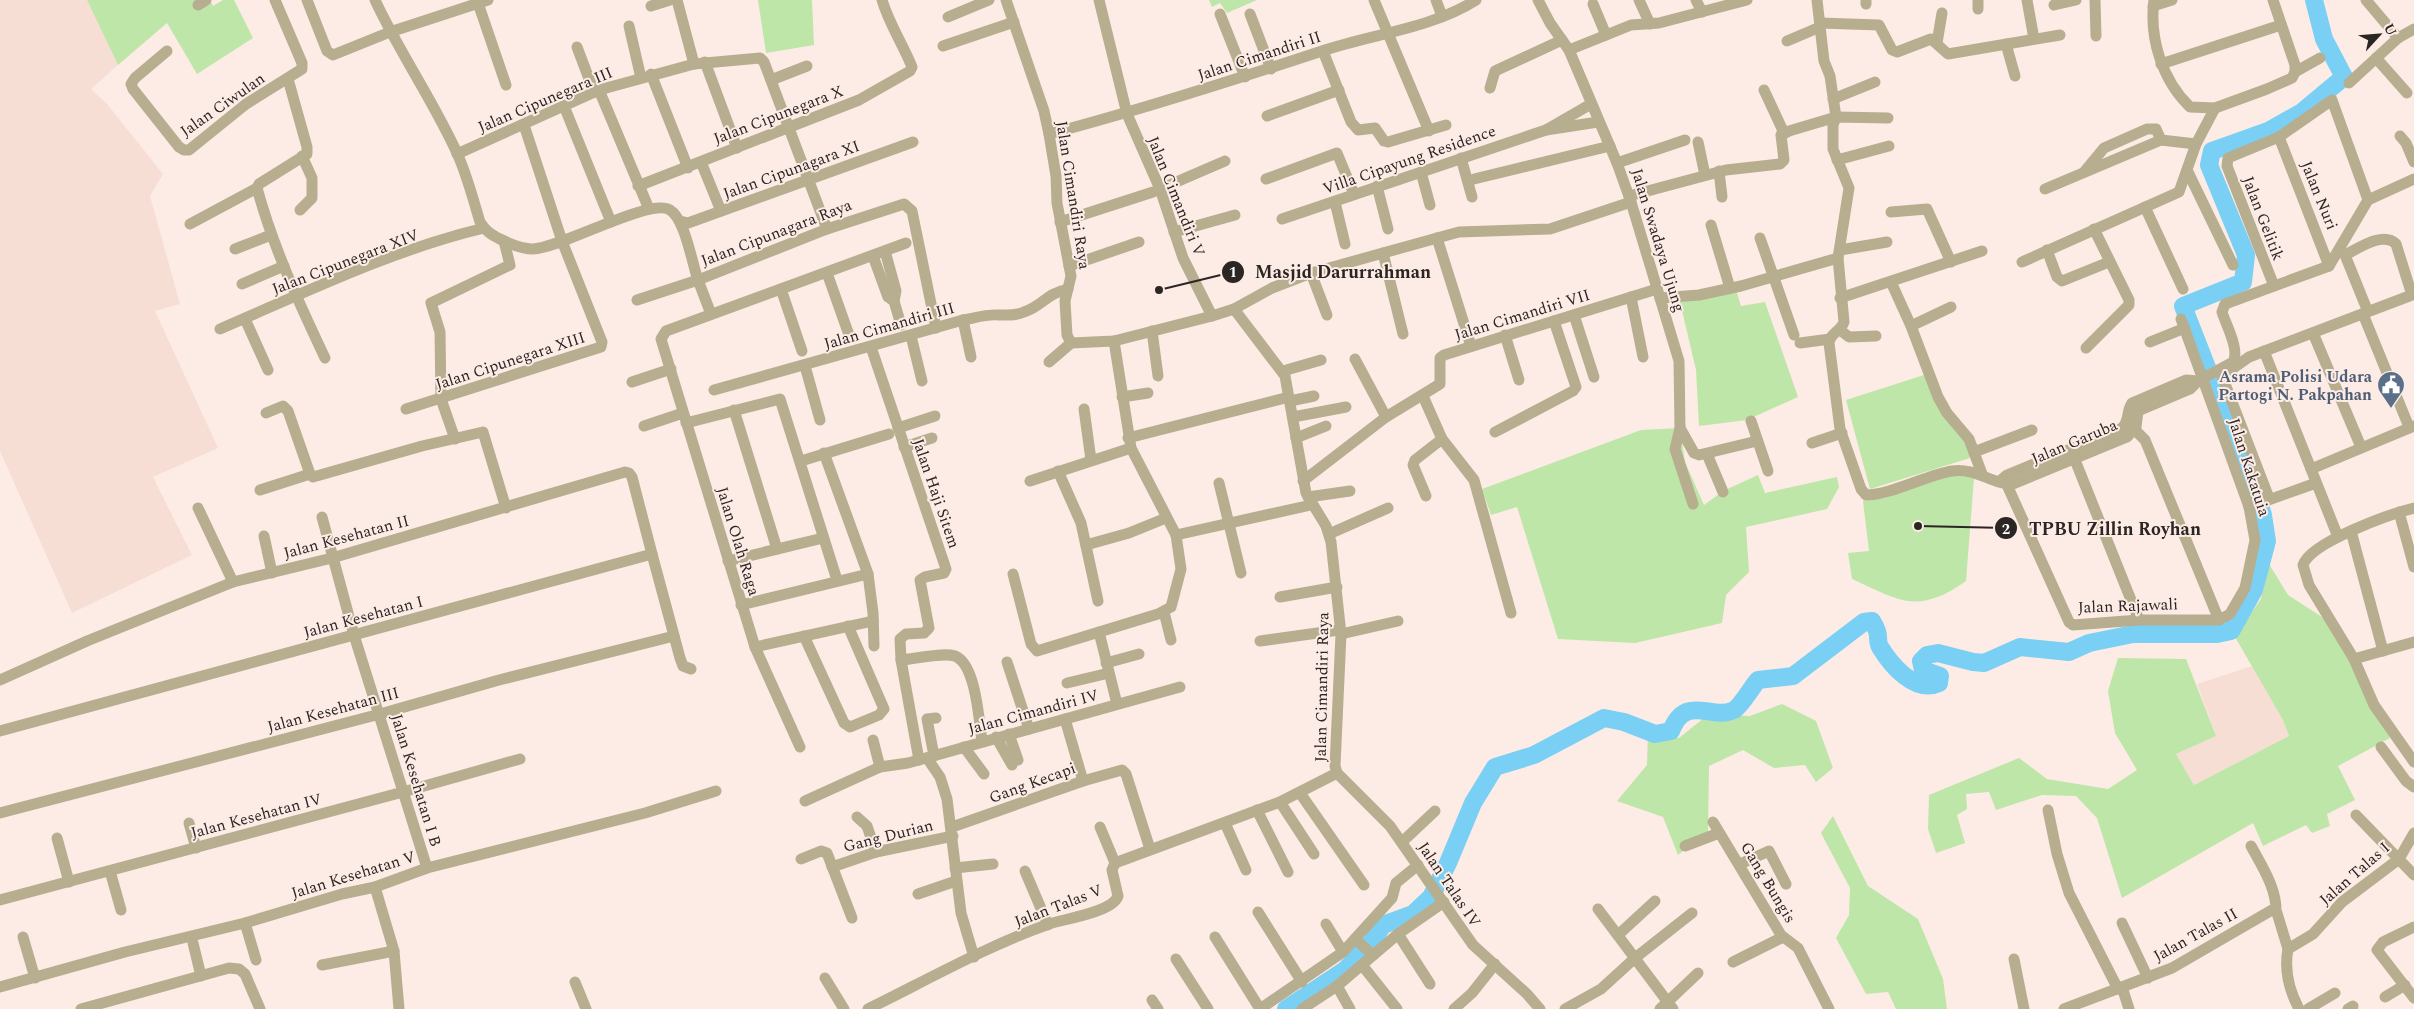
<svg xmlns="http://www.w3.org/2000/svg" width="2414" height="1009" font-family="Spectral,serif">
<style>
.built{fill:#f7ded4}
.green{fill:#bde6a8}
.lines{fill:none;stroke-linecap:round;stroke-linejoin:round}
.river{stroke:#7acff4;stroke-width:18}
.minor{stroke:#b7ae8f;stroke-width:11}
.labels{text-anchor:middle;stroke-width:4;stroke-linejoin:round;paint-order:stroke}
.street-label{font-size:16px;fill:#2b2523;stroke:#fdece6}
.service-label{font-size:16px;font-weight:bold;fill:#4e5e75;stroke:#fdece6;text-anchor:end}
.leader{fill:none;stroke:#2b2523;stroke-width:2}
.callout-dot{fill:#2b2523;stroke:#fdece6;stroke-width:2}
.mark-label{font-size:15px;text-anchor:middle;font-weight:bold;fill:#fff}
.callout-label{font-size:18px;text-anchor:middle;font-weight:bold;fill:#2b2523;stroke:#fdece6;stroke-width:4;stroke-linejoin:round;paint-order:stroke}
</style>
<rect width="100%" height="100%" fill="#fdece6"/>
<g class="built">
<polygon points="0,0 87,0 118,65 91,89 107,104 163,174 150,196 180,304 155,311 218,448 153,477 192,555 72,613 0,451"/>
<polygon points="2252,666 2283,720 2289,736 2194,785 2176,754 2216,736 2197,684"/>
</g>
<g class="green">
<polygon points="87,0 210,0 213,6 223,0 234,0 253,38 197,74 167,23 118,65"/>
<polygon points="758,0 812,0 814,45 766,53"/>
<polygon points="1209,0 1257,0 1227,13 1220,3 1212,7"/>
<polygon points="1736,290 1741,306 1765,302 1798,397 1747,420 1699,426 1696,370 1680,302"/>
<polygon points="1927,374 1962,431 1970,458 1870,489 1846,400"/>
<polygon points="1680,428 1685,462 1704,505 1723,491 1758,475 1765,493 1837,477 1839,487 1827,509 1746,527 1749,572 1726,595 1722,623 1635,643 1558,639 1517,507 1491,515 1482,489 1641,430"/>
<path d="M1959,474L1974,478L1966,581C1918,615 1900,601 1852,579L1848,553L1869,551L1863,501Z"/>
<polygon points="2269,564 2288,595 2322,617 2336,634 2390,738 2338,766 2355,800 2327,814 2330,826 2312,833 2306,825 2263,846 2253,823 2122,898 2097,818 2076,796 2042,795 1996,810 1989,792 1966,794 1967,809 1957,815 1965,843 1936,853 1928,829 1929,795 2019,758 2047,779 2108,789 2137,770 2115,733 2108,691 2118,658 2186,659 2216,736 2176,754 2194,785 2289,736 2283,720 2235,637 2261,599"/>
<polygon points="1782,704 1816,721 1833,768 1816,782 1805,765 1774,768 1743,750 1709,766 1708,832 1678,855 1663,817 1617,801 1647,765 1648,733 1679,738 1709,714 1750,716"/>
<polygon points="1833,816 1868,886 1918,919 1943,979 1947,1009 1896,1009 1888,992 1866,994 1836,938 1849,915 1850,888 1821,833"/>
</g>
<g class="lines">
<path class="river" d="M1286,1009L1345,970L1371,943L1383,925L1413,914L1431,897L1448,863L1473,803L1495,767L1534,755L1604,718L1624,722L1655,734L1671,731C1686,693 1711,721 1734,710C1742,705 1751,688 1758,680L1793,676L1864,622L1872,621C1874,624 1876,628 1877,631C1879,637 1877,642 1880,647C1891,665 1915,694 1939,683L1940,676L1923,670L1921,661L1927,655L1938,653L1973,662L1984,663L2020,647L2069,652L2089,643L2133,634H2217L2231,631L2254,590L2267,541L2263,515L2251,480L2183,306L2243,282L2246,255L2209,165L2212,151L2268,131L2302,112L2344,77L2324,39L2314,0"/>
<g class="minor">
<polyline points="307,0 327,51 333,55 390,32 488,0"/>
<path d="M375,0C399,52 433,100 457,153C467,175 473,199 480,222C485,231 492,235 500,239C510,244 522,249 533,249C561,248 651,197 670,210C685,219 692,263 698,280L827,229L904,204L912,211L936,328"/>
<polyline points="677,0 694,64"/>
<polyline points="1006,0 1044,111 1049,134 1056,176 1057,203 1071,276 1065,301 1067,335 1071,343 1114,341 1212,316 1234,309 1272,288 1311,273 1448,235 1459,232 1550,229 1631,202"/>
<polyline points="1099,0 1127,114 1160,189 1183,258 1212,316"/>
<polyline points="1374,0 1429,131"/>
<polyline points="1436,0 1442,16"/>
<polyline points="1538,0 1550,23 1569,50 1617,163 1631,202 1679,361 1680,428 1675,449 1693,504"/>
<polyline points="1639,0 1650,24"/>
<polyline points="1696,0 1702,12"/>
<path d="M1817,0L1824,61L1830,76L1836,117L1833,125V149L1849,188L1838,258L1844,322C1841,331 1830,333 1829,343L1840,429L1861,489L1866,495C1890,495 1927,475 1952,471C1975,467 1993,485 2013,484L2127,437L2136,427L2138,411L2190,389L2198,381L2233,362C2240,350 2226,325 2222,312L2225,304L2329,266L2368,200L2414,179"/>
<polyline points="1866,0 1866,4"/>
<polyline points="1978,0 1978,9"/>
<polyline points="2027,0 2034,39"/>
<polyline points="2095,0 2096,36"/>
<path d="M2154,0C2149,38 2162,80 2190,107L2215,108L2267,89L2292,78L2295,72L2320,58"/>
<polyline points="2273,0 2295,65 2295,72"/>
<polyline points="2366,0 2398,38"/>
<polyline points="478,3 506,85"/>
<polyline points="1593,4 1606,35"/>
<polyline points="198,5 206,0"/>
<polyline points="2054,5 2076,0"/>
<polyline points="651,6 670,0"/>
<polyline points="2153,6 2172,0"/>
<polyline points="1220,14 1245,77"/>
<polyline points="1250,14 1271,69"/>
<polyline points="948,17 989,0"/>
<polyline points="1820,23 1879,25 1892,50 1897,52 1931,39 1948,54 2060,35"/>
<polyline points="629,26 641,78"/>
<polyline points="1787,41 1820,27"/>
<polyline points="1937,43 1942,13"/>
<polyline points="2006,44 2015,76"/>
<polyline points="943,46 1014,22"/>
<polyline points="577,47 594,92"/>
<polyline points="1569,50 1631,25 1659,23 1747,0"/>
<polyline points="167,51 135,78 131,84 133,89 179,147 184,150 189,150 246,104 302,69 302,63 275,0"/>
<polyline points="1323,51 1351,122 1358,130 1375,128 1384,141 1388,142 1446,125"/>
<polyline points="2376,58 2407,93"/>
<polyline points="705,62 737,148"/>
<polyline points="2161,64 2281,25"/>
<polyline points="651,74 688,168"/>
<path d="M288,79L307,147V154L259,184L257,188C273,247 299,303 325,358"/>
<polyline points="771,80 807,66"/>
<polyline points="2349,83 2398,38 2414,29"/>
<polyline points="1490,88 1495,71 1562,40"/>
<polyline points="599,90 649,209"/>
<polyline points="1764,90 1784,133"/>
<polyline points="1833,99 1875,82"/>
<polyline points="1591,104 1546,130 1598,122"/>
<polyline points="564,106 611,222"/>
<polyline points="1267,116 1339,90"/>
<path d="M1049,134C1141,110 1231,81 1322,51C1372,34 1430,29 1476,0"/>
<polyline points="2400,136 2406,143 2414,162"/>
<polyline points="2279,137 2329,266"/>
<polyline points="1698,142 1705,175"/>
<polyline points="457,154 599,90 694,64 760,58 764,62 827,229"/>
<polyline points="1461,158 1472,197"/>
<polyline points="1837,160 1889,146"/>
<polyline points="701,162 721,211"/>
<polyline points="1617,163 1685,140"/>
<polyline points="2187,170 2233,265"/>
<polyline points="1719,171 1722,197"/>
<polyline points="2085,171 2104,148 2147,129 2156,129 2161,140"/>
<polyline points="1421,172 1430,205"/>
<polyline points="1266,179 1337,153 1354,194"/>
<polyline points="1474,179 1610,146"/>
<path d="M638,186L859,100L910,71L912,67C903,44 889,24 882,0"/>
<polyline points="1377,186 1388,229"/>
<polyline points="1160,189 1225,161"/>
<polyline points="2045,189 2161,140 2196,144"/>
<polyline points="1629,196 1726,170 1780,164 1784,160 1781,135 1789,131 1836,117 1888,118"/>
<polyline points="1335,202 1345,244"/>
<polyline points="2145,207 2183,289"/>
<polyline points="300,210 312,198 312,178 302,156"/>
<polyline points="1891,212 1927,209 1951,262"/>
<polyline points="1282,219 1546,130"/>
<polyline points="680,221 688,223 913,142"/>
<polyline points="1060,222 1153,192"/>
<polyline points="190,224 257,188"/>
<polyline points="1711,225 1730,288"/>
<polyline points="1174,232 1235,215"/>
<polyline points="1437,238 1471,346"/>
<polyline points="1760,238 1794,335"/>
<polyline points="235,249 271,235"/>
<polyline points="1840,250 1887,242"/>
<polyline points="2047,250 2057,277 2062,281 2109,262"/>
<polyline points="885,251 896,291 894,301 901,325"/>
<polyline points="1383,253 1403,334"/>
<polyline points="873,256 888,297 894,301"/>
<polyline points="2022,262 2179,192 2196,144 2215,108"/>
<polyline points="1069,266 1139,242"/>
<polyline points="827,273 849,335"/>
<polyline points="1311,273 1327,315"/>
<polyline points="1891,282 1911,326 1938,397 1947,413 1969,439 1982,474"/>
<polyline points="242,284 284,266"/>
<polyline points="2274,286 2227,166 2228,158 2279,137 2332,100 2368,200"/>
<polyline points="781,289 802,351"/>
<polyline points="1631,297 1643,357"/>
<polyline points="1660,298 1699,295 1741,286 1838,258"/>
<polyline points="1840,298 1982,251"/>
<polyline points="637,300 698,280 711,314"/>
<polyline points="1234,309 1285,376 1306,493 1326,526 1331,542 1341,634 1335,766 1337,773 1390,826 1473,945 1527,994 1540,1009"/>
<polyline points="2363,314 2409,427"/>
<polyline points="1574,315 1594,377"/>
<polyline points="245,319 268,370"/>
<polyline points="963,320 971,357"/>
<polyline points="1911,326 1951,307"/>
<path d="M220,329C306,292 392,250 484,228"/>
<polyline points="1840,330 1849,337 1876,336"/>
<polyline points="1152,331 1158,376"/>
<polyline points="2313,333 2361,447"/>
<polyline points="1505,335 1519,380"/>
<polyline points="911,336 922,381"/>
<polyline points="2150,342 2185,328"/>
<polyline points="1800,343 1830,339"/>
<polyline points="871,347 946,569 944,573 925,577 920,580 929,628 924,633 906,634 900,639 901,660 919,760"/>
<polyline points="2086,348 2129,305 2129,300 2094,229"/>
<polyline points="2264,351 2311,469"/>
<polyline points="1355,359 1386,417"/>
<polyline points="1049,362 1071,343"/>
<polyline points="805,366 820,420"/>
<polyline points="1283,371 1321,360"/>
<polyline points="632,382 671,369"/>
<path d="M714,390L963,320C974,318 988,314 998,315C1008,315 1015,316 1024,312C1044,305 1045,294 1068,289"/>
<polyline points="1423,396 1442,439 1474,480 1511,613"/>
<polyline points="1122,397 1148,393"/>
<polyline points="1290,401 1314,396"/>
<polyline points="406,409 601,347 602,342 562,241 524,125"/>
<polyline points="1084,409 1091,460"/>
<polyline points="734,410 777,549"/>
<polyline points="266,413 283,406 288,411 310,474"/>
<polyline points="1293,417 1346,407"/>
<polyline points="1751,421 1768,471"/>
<polyline points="686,423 780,399 837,580"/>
<polyline points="2130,425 2145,440 2219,620"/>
<polyline points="644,426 683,413"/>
<polyline points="898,428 935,416"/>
<polyline points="1680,428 1694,453 1699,455 1757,441"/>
<polyline points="1495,432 1573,391 1576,387 1554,321"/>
<polyline points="1128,438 1289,397"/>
<polyline points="1296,438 1326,426"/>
<polyline points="455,439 441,399 440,332 431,303 510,265 504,241"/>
<polyline points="1812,443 1842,433"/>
<polyline points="904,447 932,438"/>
<polyline points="1974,452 2032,430"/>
<polyline points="824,453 868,574 873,613 874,646"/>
<polyline points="1707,454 1723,492"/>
<polyline points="2075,460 2139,620"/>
<polyline points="801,461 889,434"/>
<polyline points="1058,471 1081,523 1098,601"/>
<polyline points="1030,481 1131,448"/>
<polyline points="1303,481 1386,417 1440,384 1440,358 1444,355 1657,289"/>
<path d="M2000,481L2007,475L2122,428C2130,421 2126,411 2132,403L2186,380L2198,381"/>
<polyline points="1219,483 1241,573"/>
<polyline points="2007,485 2069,622 2073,625 2139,620 2219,620 2230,614 2245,588 2255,540 2249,507 2181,319"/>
<polyline points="260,490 310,474 313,477 422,446 483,432 506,508"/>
<polyline points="1426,496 1413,465 1415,460 1442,439"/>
<polyline points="1308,497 1350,491"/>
<path d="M2269,498L2222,376L2249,357L2412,295L2396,244C2383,231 2359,248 2345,255L2368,312"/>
<polyline points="2249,507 2316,483"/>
<polyline points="198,508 233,582"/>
<path d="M2414,508C2390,514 2311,542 2303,565L2309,585L2354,659L2374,705L2414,762"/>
<polyline points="2399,512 2414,567"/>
<polyline points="322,517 354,635 427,868"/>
<polyline points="2351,531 2383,651"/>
<polyline points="1329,534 1388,508"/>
<polyline points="1176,535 1311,505"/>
<polyline points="264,536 272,573"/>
<polyline points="2338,537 2311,469 2414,426"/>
<polyline points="1086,545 1129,533 1166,518"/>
<polyline points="728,561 823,538"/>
<polyline points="1013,574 1031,644 1037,651 1158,614 1171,607 1181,569 1176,535 1131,448 1114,341"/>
<polyline points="1280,597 1337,587"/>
<polyline points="741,605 868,574"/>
<polyline points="1164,612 1171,640"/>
<polyline points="1099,632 1117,704"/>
<polyline points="1341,634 1398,621"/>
<polyline points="804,636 844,723 850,727 879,715 884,709 848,626"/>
<polyline points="1260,641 1339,630"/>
<polyline points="755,647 873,621"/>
<polyline points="2354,659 2414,642"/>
<path d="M901,660C914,659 943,652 955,656C976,664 979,721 982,741"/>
<polyline points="1007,662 1029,729"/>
<polyline points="1106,663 1139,654"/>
<polyline points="0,680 87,641 233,582 332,558 625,472 629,473 632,477 652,554"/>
<polyline points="1067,683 1109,673"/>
<polyline points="1065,719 1083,781"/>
<polyline points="0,731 652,554 680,658 683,666 691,669"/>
<polyline points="1009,734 1018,760"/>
<polyline points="996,737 1012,765"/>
<polyline points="873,740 880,767"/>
<polyline points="800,747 755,647 661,339 666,331 906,243"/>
<polyline points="964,747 984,774"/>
<polyline points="2381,747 2406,781 2414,787"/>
<polyline points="934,756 927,719 936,718"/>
<polyline points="927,758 940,777 947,799 961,913 974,957"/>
<polyline points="1300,793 1364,885"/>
<polyline points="805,801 880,767 908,763 1180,687"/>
<polyline points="1280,802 1314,854"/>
<polyline points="1257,810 1288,872"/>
<polyline points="2048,810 2057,854 2069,893 2118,989"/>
<polyline points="0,813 380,714 499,680 674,636"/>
<polyline points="2356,815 2414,875"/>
<polyline points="857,817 867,826 876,852"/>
<polyline points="1713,822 1781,935 1798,948 1829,1009"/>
<polyline points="189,823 196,848"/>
<polyline points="1225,823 1246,870"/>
<polyline points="952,827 1083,781 1122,770 1126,774 1150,849"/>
<polyline points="1100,827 1115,863"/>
<polyline points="57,838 69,882"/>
<polyline points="1402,842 1435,811"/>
<polyline points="1685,846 1719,833"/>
<path d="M2251,846C2262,866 2277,889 2276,912"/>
<polyline points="801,859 821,851 827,853 852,918"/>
<polyline points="1740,864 1769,851 1786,884"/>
<polyline points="832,867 876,852 953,836"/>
<polyline points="955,868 993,864"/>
<polyline points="110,871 121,910"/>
<polyline points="1025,871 1048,925"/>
<polyline points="375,887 394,951 399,1009"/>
<polyline points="918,894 956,881"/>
<polyline points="0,900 403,792 520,759"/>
<polyline points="1598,909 1673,1009"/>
<polyline points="1258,912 1302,982"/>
<polyline points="245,923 256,960"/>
<polyline points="2122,923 2148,978"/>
<polyline points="1326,924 1343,952"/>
<polyline points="2414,927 2383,942 2377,950 2414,998"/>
<polyline points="1398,934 1430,984"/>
<polyline points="1618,935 1655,901"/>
<polyline points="23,937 35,978"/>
<polyline points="1215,937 1260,1009 1343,952 1392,898 1396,883 1418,865"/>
<polyline points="1355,939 1373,955"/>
<polyline points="193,943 201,976"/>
<polyline points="1176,959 1208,1009"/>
<polyline points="2014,959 2024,1009"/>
<polyline points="1733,962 1783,937"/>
<polyline points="322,965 394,951"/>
<polyline points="1362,965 1397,1009"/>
<polyline points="825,978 844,1009"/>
<polyline points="575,982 586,1009"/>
<polyline points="1337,986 1350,1009"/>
<polyline points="0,987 125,952 245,923 342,894 375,887 427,868 645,813 716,791"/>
<polyline points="2122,987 2129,1009"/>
<polyline points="2385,997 2405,985"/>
<polyline points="1152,1000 1158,1009"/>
<polyline points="81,1009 229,968 239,969 245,974 260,1009"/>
<path d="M868,1009C927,980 987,946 1049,924C1064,919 1113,912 1118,896L1112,870L1115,863L1280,802L1337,773"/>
<polyline points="1302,1009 1337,986 1398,934 1444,902"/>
<polyline points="1454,1009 1472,993 1495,964"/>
<polyline points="1565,1009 1601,989 1635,958 1692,913"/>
<polyline points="1660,1009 1698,973"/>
<polyline points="2064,1009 2172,968 2272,910 2277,913 2288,949"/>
<path d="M2299,1009C2289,990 2284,970 2288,949L2313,934L2342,902L2399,859L2414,833"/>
<polyline points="2308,1009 2335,993"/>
<polyline points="2348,1009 2353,1006"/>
</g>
</g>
<defs>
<symbol id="civic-pin" viewBox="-11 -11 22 30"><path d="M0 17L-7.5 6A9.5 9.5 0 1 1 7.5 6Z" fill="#5c6f8a" stroke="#fdece6"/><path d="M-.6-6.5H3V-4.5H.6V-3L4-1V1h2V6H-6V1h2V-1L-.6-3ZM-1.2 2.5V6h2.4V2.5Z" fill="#fff"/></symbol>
</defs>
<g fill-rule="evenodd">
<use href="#civic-pin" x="2375" y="369" width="32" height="43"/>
</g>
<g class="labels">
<g class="street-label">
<text transform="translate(1259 55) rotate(-18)" y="6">Jalan Cimandiri II</text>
<text transform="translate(545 99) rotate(-23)" y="6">Jalan Cipunegara III</text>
<text transform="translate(222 104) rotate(-35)" y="6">Jalan Ciwulan</text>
<text transform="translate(778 114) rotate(-21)" y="6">Jalan Cipunegara X</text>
<text transform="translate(1409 159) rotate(-19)" y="6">Villa Cipayung Residence</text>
<text transform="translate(791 169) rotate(-20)" y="6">Jalan Cipunagara XI</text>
<text transform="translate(1074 195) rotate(81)" y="6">Jalan Cimandiri Raya</text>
<text transform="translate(2320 195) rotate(68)" y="6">Jalan Nuri</text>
<text transform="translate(1177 196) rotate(68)" y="6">Jalan Cimandiri V</text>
<text transform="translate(2264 218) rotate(69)" y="6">Jalan Gelitik</text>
<text transform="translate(776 232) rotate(-21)" y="6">Jalan Cipunagara Raya</text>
<text transform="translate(1659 240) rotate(73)" y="6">Jalan Swadaya Ujung</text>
<text transform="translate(345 261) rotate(-21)" y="6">Jalan Cipunegara XIV</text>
<text transform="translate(1522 314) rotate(-17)" y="6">Jalan Cimandiri VII</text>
<text transform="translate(889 325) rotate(-16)" y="6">Jalan Cimandiri III</text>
<text transform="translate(510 360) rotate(-18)" y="6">Jalan Cipunegara XIII</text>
<text transform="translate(2074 441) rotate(-23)" y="6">Jalan Garuba</text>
<text transform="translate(2250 467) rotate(72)" y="6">Jalan Kakatuia</text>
<text transform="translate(937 493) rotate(71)" y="6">Jalan Haji Sitem</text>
<text transform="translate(346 536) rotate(-15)" y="6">Jalan Kesehatan II</text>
<text transform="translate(739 541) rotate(73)" y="6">Jalan Olah Raga</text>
<text transform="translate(2128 605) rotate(-2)" y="6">Jalan Rajawali</text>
<text transform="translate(363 616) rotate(-15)" y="6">Jalan Kesehatan I</text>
<text transform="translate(1321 687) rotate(-89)" y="6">Jalan Cimandiri Raya</text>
<text transform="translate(333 709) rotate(-15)" y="6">Jalan Kesehatan III</text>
<text transform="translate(1033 711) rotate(-15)" y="6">Jalan Cimandiri IV</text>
<text transform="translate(417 780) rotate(73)" y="6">Jalan Kesehatan I B</text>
<text transform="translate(1032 782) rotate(-20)" y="6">Gang Kecapi</text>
<text transform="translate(256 815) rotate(-15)" y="6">Jalan Kesehatan IV</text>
<text transform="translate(888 835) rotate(-14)" y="6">Gang Durian</text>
<text transform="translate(2354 873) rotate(-41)" y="6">Jalan Talas I</text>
<text transform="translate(353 874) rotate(-17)" y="6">Jalan Kesehatan V</text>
<text transform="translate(1769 882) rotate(59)" y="6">Gang Bungis</text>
<text transform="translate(1450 884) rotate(56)" y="6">Jalan Talas IV</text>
<text transform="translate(1058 905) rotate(-21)" y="6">Jalan Talas V</text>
<text transform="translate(2195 934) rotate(-29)" y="6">Jalan Talas II</text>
</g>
<g class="service-label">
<text x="2372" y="382">Asrama Polisi Udara<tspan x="2372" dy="18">Partogi N. Pakpahan</tspan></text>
</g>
</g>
<path class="leader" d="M1159 290L1233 272M1918 526L2006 528"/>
<g class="callout-dot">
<circle cx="1159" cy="290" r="5"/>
<circle cx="1918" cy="526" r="5"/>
<circle cx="1233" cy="272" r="12"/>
<circle cx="2006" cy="528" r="12"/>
</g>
<g class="mark-label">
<text x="1233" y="277">1</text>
<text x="2006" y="534">2</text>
</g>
<g class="callout-label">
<text x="1343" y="278">Masjid Darurrahman</text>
<text x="2115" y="535">TPBU Zillin Royhan</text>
</g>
<g transform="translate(2379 35) rotate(64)" stroke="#fdece6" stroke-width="4" paint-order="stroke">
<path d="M0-4L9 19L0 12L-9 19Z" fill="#2b2523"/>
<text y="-8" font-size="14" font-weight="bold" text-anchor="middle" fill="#2b2523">U</text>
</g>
</svg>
